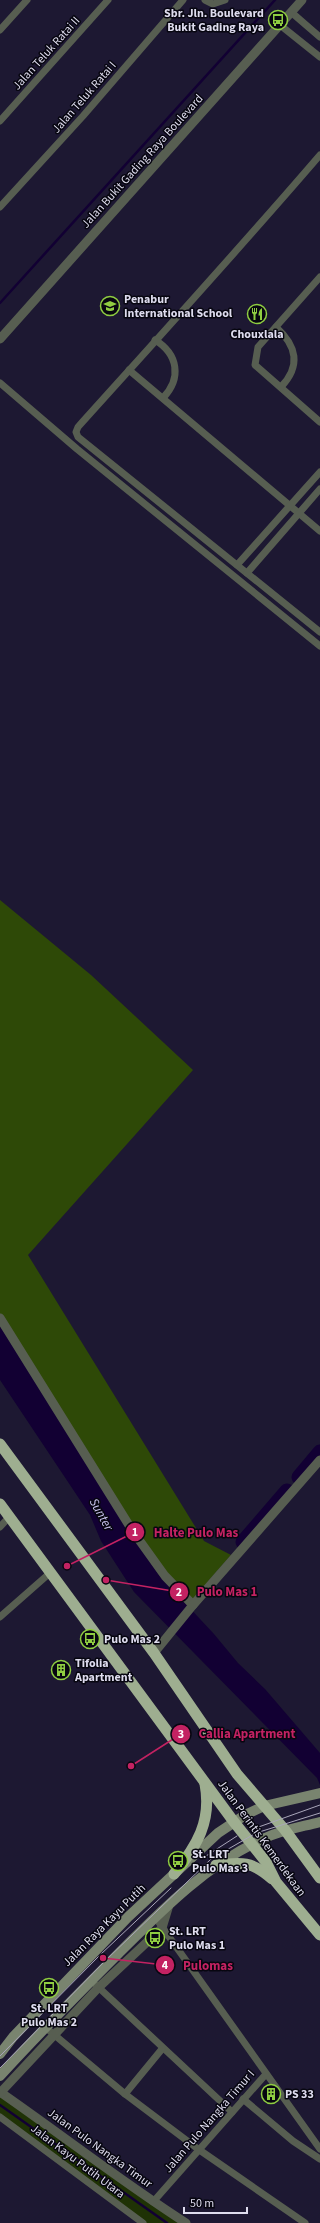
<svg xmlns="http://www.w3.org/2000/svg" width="320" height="2223" font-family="'Source Sans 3',sans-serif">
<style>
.green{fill:#1f3205}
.forest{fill:#2e4907}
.water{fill:#120033}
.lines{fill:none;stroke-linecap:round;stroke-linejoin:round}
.stream{stroke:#120033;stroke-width:2.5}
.river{stroke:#120033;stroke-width:15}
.minor{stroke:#575e51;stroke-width:7}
.tertiary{stroke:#575e51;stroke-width:9}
.secondary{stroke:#79846f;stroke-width:10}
.trunk{stroke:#9eae90;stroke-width:11}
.tram{stroke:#a9a6ba;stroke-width:1}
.labels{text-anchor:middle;stroke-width:3;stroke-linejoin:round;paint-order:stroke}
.poi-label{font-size:12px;font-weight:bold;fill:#dedcee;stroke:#070610;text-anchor:start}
.street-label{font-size:12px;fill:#dedcee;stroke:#070610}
.water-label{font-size:13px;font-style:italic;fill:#cac4ef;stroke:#070610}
.leader{fill:none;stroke:#c32262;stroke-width:1.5}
.callout-dot{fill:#c32262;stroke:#070610;stroke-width:1.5}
.mark-label{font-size:12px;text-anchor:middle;font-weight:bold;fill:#fff}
.callout-label{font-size:13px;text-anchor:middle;font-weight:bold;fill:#c32262;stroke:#070610;stroke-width:3;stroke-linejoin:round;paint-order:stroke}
</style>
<rect width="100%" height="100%" fill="#1d1832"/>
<polygon class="green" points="0,2093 186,2223 169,2223 137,2201 167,2223 143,2223 0,2117"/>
<polygon class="forest" points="0,900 91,975 193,1070 28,1255 204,1541 231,1555 190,1602 165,1576 0,1318"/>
<polygon class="water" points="0,1326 158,1574 214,1634 238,1663 265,1689 320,1753 320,1785 317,1778 134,1592 101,1541 90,1515 0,1380"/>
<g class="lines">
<g class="stream">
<polyline points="0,303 275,0"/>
<polyline points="0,2105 167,2223"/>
</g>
<g class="river">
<polyline points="299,1477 320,1452"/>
<polyline points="243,1542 287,1491"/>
</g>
<g class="minor">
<polyline points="205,0 213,4 225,0"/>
<polyline points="291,12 320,37"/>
<polyline points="280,25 320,57"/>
<polyline points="0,30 27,0"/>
<polyline points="0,121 108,0"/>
<path d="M320,155C241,247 159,337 78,427L76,432L78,437L320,632"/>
<polyline points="0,207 83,116 183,0"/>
<polyline points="320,277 258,347 255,365 320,422"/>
<path d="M276,327C297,346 301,366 281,387"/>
<path d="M155,340C178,354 182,378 163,398"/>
<polyline points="129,370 320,531"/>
<polyline points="0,383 77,449 320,646"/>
<polyline points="237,565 320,472"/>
<polyline points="247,573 320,489"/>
<polyline points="0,1527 10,1516"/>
<polyline points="0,1617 51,1572"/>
<polyline points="155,1917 320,2149"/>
<polyline points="96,1985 232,2112"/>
<polyline points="45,2027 125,2094 198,2149 305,2223"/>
<polyline points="125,2094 162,2049"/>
<polyline points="243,2099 293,2141 320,2159"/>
<polyline points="0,2117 143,2223"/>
<polyline points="153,2202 266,2074"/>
</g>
<g class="tertiary">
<polyline points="0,339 302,0"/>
<polyline points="0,1318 132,1530 165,1576 193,1605"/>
<polyline points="154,1653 193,1605 320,1460"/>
<path d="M0,2092C62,2135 122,2182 186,2223"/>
<polyline points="0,2093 98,1988 162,1928 169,1905"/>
</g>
<g class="secondary">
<polyline points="0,2054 13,2037 128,1917 218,1833 245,1815 264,1806 320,1793"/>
<path d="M0,2076C38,2034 78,1994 118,1954C163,1909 207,1864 265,1838C282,1830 301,1827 320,1822"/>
</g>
<g class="trunk">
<polyline points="0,1444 154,1653 237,1774 285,1830 320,1878"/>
<polyline points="0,1504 234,1822 266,1862 276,1882 320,1935"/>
<path d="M216,1865C242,1862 252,1861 272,1879"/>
<path d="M174,1874C197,1846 212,1821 205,1784"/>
</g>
<g class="tram">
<polyline points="253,1829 320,1805"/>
<polyline points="206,1856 237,1836"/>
<polyline points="0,2056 100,1955 171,1888"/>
<polyline points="0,2068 106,1960 211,1859 256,1833 320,1813"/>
</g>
</g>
<defs>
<symbol id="bus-ring" viewBox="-11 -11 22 22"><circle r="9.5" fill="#070610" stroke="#8fcd41" stroke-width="1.5"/><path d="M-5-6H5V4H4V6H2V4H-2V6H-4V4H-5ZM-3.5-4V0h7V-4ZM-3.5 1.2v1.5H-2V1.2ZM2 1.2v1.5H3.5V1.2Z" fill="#8fcd41"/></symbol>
<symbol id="school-ring" viewBox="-11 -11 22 22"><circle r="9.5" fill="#070610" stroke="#8fcd41" stroke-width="1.5"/><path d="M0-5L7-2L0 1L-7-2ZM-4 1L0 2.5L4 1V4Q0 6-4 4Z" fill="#8fcd41"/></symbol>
<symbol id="restaurant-ring" viewBox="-11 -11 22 22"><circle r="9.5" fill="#070610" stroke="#8fcd41" stroke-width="1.5"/><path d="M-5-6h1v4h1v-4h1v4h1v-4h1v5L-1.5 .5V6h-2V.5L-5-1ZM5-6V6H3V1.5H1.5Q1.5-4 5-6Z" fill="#8fcd41"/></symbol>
<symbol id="building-ring" viewBox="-11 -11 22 22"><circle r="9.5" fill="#070610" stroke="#8fcd41" stroke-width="1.5"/><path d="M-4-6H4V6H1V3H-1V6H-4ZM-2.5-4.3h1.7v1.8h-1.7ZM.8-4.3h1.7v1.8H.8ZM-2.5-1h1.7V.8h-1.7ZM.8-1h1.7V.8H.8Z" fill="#8fcd41"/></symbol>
</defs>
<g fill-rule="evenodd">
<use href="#bus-ring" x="267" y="9" width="22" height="22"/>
<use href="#school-ring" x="99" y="295" width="22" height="22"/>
<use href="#restaurant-ring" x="246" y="303" width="22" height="22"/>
<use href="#bus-ring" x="79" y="1628" width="22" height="22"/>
<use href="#building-ring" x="50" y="1659" width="22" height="22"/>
<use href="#bus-ring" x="167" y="1850" width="22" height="22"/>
<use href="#bus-ring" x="144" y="1927" width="22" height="22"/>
<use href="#bus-ring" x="38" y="1977" width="22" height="22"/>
<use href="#building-ring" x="260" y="2083" width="22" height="22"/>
</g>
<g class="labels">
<g class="poi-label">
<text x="264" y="17" text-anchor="end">Sbr. Jln. Boulevard<tspan x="264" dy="14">Bukit Gading Raya</tspan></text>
<text x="124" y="303">Penabur<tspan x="124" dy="14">International School</tspan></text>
<text x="257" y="338" text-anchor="middle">Chouxlala</text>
<text x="104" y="1643">Pulo Mas 2</text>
<text x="75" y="1667">Tifolia<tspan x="75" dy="14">Apartment</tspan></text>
<text x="192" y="1858">St. LRT<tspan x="192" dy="14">Pulo Mas 3</tspan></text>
<text x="169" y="1935">St. LRT<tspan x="169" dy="14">Pulo Mas 1</tspan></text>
<text x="49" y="2012" text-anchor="middle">St. LRT<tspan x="49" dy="14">Pulo Mas 2</tspan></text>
<text x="285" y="2098">PS 33</text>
</g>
<g class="street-label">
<text transform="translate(46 53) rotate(-48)" y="4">Jalan Teluk Ratai II</text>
<text transform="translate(84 97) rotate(-49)" y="4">Jalan Teluk Ratai I</text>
<text transform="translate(142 161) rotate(-48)" y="4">Jalan Bukit Gading Raya Boulevard</text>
<text transform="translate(262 1838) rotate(54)" y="4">Jalan Perintis Kemerdekaan</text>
<text transform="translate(104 1925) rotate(-45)" y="4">Jalan Raya Kayu Putih</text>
<text transform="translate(209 2121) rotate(-49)" y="4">Jalan Pulo Nangka Timur I</text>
<text transform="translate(100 2148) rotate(36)" y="4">Jalan Pulo Nangka Timur</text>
<text transform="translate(78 2161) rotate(37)" y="4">Jalan Kayu Putih Utara</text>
</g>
<g class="water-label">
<text transform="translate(102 1514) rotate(61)" y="5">Sunter</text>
</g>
</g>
<path class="leader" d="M67 1566L135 1532M106 1580L179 1592M131 1766L181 1734M103 1958L165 1965"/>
<g class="callout-dot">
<circle cx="67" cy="1566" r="4"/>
<circle cx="106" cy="1580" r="4"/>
<circle cx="131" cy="1766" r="4"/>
<circle cx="103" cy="1958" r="4"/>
<circle cx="135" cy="1532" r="10"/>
<circle cx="179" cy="1592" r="10"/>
<circle cx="181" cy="1734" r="10"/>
<circle cx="165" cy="1965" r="10"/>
</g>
<g class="mark-label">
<text x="135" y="1536">1</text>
<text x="179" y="1596">2</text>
<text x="181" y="1738">3</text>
<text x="165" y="1969">4</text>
</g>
<g class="callout-label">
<text x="196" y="1537">Halte Pulo Mas</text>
<text x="227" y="1596">Pulo Mas 1</text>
<text x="247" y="1738">Callia Apartment</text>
<text x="208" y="1970">Pulomas</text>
</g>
<path d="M184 2207v6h63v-6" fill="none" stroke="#dedcee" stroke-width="2"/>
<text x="190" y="2207" font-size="12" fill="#dedcee" stroke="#070610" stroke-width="3" paint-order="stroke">50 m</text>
</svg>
